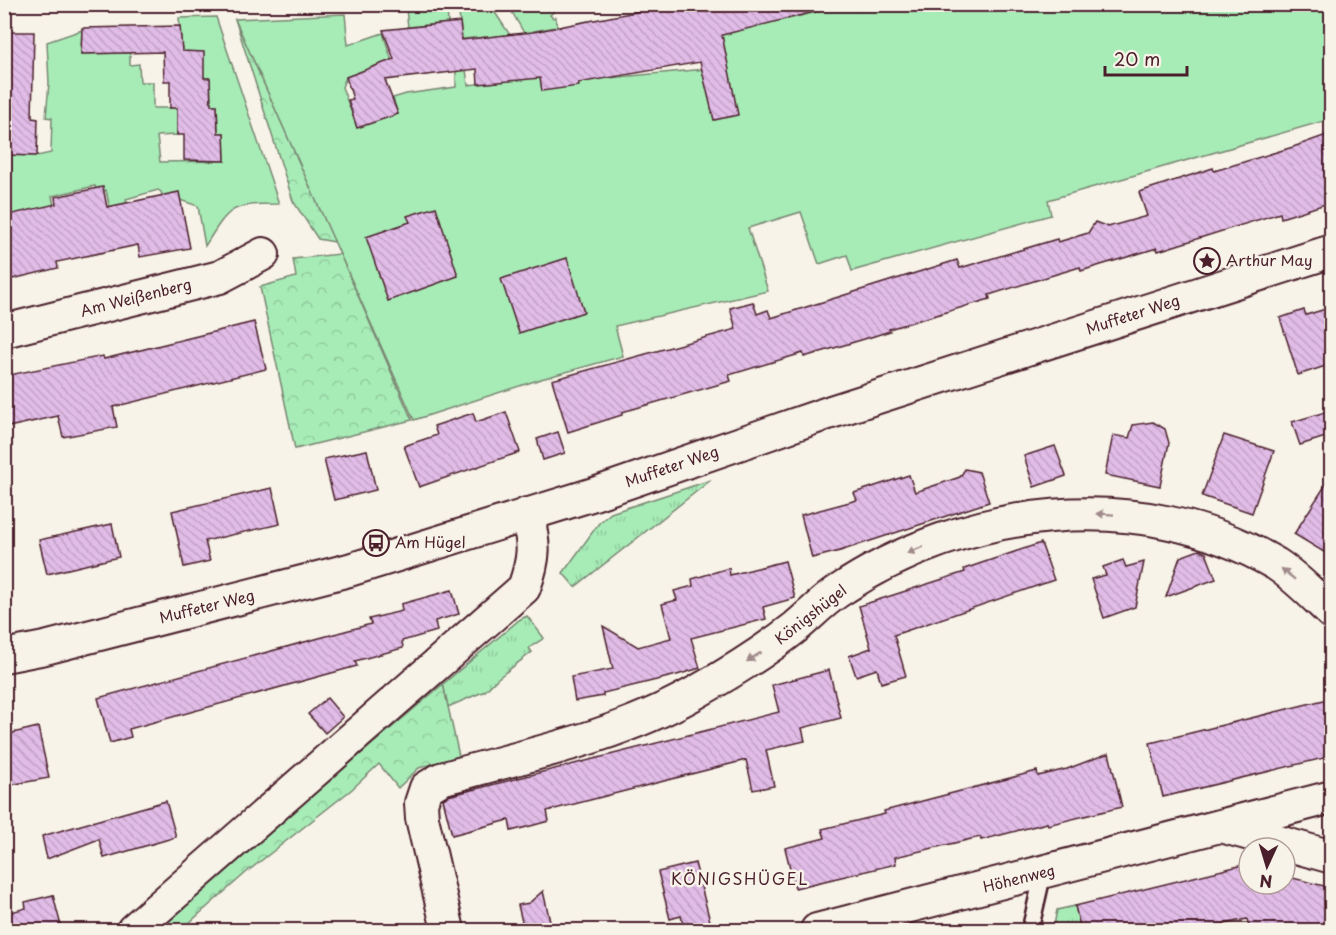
<svg xmlns="http://www.w3.org/2000/svg" width="1336" height="935" font-family="'Playpen Sans',sans-serif">
<style>
.grass{fill:url(#grass-tufts);stroke:#788671;stroke-width:1.5}
.forest{fill:url(#forest-crowns);stroke:#788671;stroke-width:1.5}
.garden{fill:#a7ecb7;stroke:#788671;stroke-width:1.5}
.building{fill:url(#building-back-hatch);stroke:#4a1f2b;stroke-width:1.5}
.lines{fill:none;stroke-linecap:round;stroke-linejoin:round}
.lane-casing{stroke:#4a1f2b;stroke-width:20}
.street-casing{stroke:#4a1f2b;stroke-width:36}
.lane{stroke:#f7f3e8;stroke-width:15}
.street{stroke:#f7f3e8;stroke-width:32}
.oneway{fill:#a0898a}
.labels{text-anchor:middle;stroke-width:5;stroke-linejoin:round;paint-order:stroke}
.poi-label{font-size:15px;fill:#4a1f2b;stroke:#f7f3e8;text-anchor:start}
.street-label{font-size:15px;fill:#4a1f2b;stroke:#f7f3e8}
.neighbourhood-label{font-size:16px;letter-spacing:1.5px;fill:#4a1f2b;stroke:#f7f3e8}
</style>
<defs>
<pattern id="grass-tufts" width="24" height="20" patternUnits="userSpaceOnUse" patternTransform="scale(1.5)"><rect width="24" height="20" fill="#a7ecb7"/><path d="M3 7l-1-3M5 7V3M7 7l1-3M15 17l-1-3M17 17v-4M19 17l1-3" fill="none" stroke="#91ca9e"/></pattern>
<pattern id="forest-crowns" width="20" height="18" patternUnits="userSpaceOnUse" patternTransform="scale(1.5)"><rect width="20" height="18" fill="#a7ecb7"/><path d="M2 6a3 3 0 1 1 6 0M12 15a3 3 0 1 1 6 0" fill="none" stroke="#91ca9e"/></pattern>
<pattern id="building-back-hatch" width="6" height="6" patternUnits="userSpaceOnUse" patternTransform="scale(1.5)"><rect width="6" height="6" fill="#e0bce7"/><path d="M-1 5l2 2M0 0l6 6M5-1l2 2" fill="none" stroke="#c2a1c6"/></pattern>
</defs>
<rect width="100%" height="100%" fill="#f7f3e8"/>
<filter id="ink" filterUnits="userSpaceOnUse"><feTurbulence type="fractalNoise" baseFrequency=".0167" numOctaves="2"/><feDisplacementMap in="SourceGraphic" scale="12" xChannelSelector="R" yChannelSelector="G"/><feConvolveMatrix kernelMatrix="1 2 1 2 8 2 1 2 1" color-interpolation-filters="sRGB"/></filter>
<g filter="url(#ink)">
<g class="grass">
<polygon points="711,480 575,587 563,573 599,523 611,513"/>
<polygon points="527,616 544,638 529,648 532,652 498,678 485,691 448,707 443,684 519,620"/>
<polygon points="1075,906 1081,930 1053,930 1057,910"/>
</g>
<g class="forest">
<polygon points="235,19 335,242 318,239 293,201"/>
<polygon points="340,254 412,420 295,449 260,287 296,277 293,259"/>
<polygon points="443,684 459,756 419,768 398,788 379,764 351,790 248,871 181,930 154,930"/>
</g>
<g class="garden">
<polygon points="833,4 859,5 860,10 880,4 1331,5 1331,119 1048,200 1051,215 852,271 847,255 819,264 801,212 748,228 768,291 615,326 623,356 541,379 414,420 235,19 345,14 348,45 383,33 392,61 346,77 342,87 357,127 398,114 393,98 406,94 456,87 456,71 463,47 468,85 515,80 527,57 524,33 508,5 561,5 550,15 553,18 556,17 557,27 533,31 542,90 575,60 578,23 588,21 599,79 705,69 695,5 784,5 788,19 833,8"/>
<polygon points="447,5 448,23 408,27 406,9"/>
<polygon points="458,5 490,5 510,35 462,39"/>
<path d="M216,17L279,204C231,204 230,206 205,246L198,206L177,199L164,202L161,192L158,190L126,199L133,228L115,233L106,190L97,193L95,186L52,196L61,240L5,221V155L37,156L51,153L52,118L46,117L49,83L47,42L82,30L81,54L130,53V65L139,64L140,82H153V108H177V135L157,136L160,162L225,161L224,133H218L217,105H211L210,78H204L182,51L179,18Z"/>
</g>
<g class="building">
<polygon points="676,4 813,4 814,12 722,35 738,115 714,120 700,62 578,83 579,86 542,91 540,78 478,84 477,69 385,80 398,114 357,128 348,100 353,99 346,77 394,59 383,30 460,22 462,40 533,32"/>
<polygon points="180,26 182,51 204,52 204,78 210,78 211,105 217,105 218,133 224,133 225,161 184,160 184,135 177,135 177,108 170,108 170,81 164,81 163,52 81,54 82,28"/>
<polygon points="4,32 34,32 32,118 38,119 37,156 4,155"/>
<polygon points="1332,133 1332,202 1281,218 1280,213 1158,251 1157,248 1081,271 1080,267 1050,276 989,295 990,299 889,329 890,331 871,337 804,357 803,353 729,375 731,381 622,412 622,415 568,432 552,380 736,329 730,308 753,302 757,314 768,310 771,318 957,260 960,268 1057,239 1058,242 1088,233 1095,222 1108,227 1147,216 1139,192 1213,168 1214,171 1293,147"/>
<polygon points="103,187 107,207 179,192 190,248 140,257 138,245 57,262 58,268 4,281 4,216 56,204 55,197"/>
<polygon points="436,207 458,276 388,301 366,237 410,222 407,216"/>
<polygon points="567,258 584,312 519,333 501,279"/>
<polygon points="1332,307 1332,364 1298,375 1280,318 1304,310 1306,315"/>
<polygon points="254,322 266,369 113,407 117,427 63,437 58,416 4,428 4,376 103,356 104,359"/>
<polygon points="1332,410 1332,435 1300,445 1292,422"/>
<polygon points="506,412 520,452 419,487 404,446 437,435 434,426 473,413 476,422"/>
<polygon points="1153,422 1165,429 1169,443 1160,486 1105,475 1113,435 1129,438 1133,425"/>
<polygon points="558,432 565,453 543,460 537,439"/>
<polygon points="1224,435 1274,451 1252,513 1202,496"/>
<polygon points="1055,446 1066,476 1034,487 1024,456"/>
<polygon points="367,450 376,490 334,500 324,459"/>
<polygon points="965,469 979,472 989,502 840,551 812,558 801,515 857,500 854,493 909,475 915,492 960,477"/>
<polygon points="1332,475 1332,557 1294,534"/>
<polygon points="272,488 280,524 205,541 210,561 184,567 172,511"/>
<polygon points="112,524 119,557 47,574 39,540"/>
<polygon points="1041,543 1054,580 894,635 906,676 881,683 877,669 856,676 849,656 871,648 859,606 965,572 964,569"/>
<polygon points="1199,550 1206,553 1216,579 1166,597 1180,557"/>
<polygon points="1123,560 1126,567 1144,562 1135,607 1104,618 1091,579 1106,575 1103,567"/>
<polygon points="785,561 795,598 763,607 766,619 691,638 700,668 677,675 603,693 603,696 575,701 571,677 613,669 603,626 638,647 671,638 662,604 677,600 674,591 693,586 692,579 729,568 730,575"/>
<polygon points="452,590 459,614 435,621 437,631 402,641 403,648 355,661 357,666 129,729 131,737 110,743 98,698 371,624 369,619 402,611 401,604"/>
<polygon points="829,670 841,718 802,728 805,741 766,750 774,786 753,790 746,760 547,811 549,821 527,827 511,831 509,820 452,835 443,799 448,796 779,712 772,685"/>
<polygon points="327,698 343,717 325,733 308,714"/>
<polygon points="1324,700 1332,730 1332,756 1163,797 1150,743"/>
<polygon points="38,727 49,778 4,786 4,735"/>
<polygon points="1109,753 1122,807 1048,825 1047,823 981,840 980,837 895,857 896,864 795,888 785,848 825,838 822,829 885,814 884,811 1037,771 1038,776 1067,769"/>
<polygon points="166,801 176,837 104,858 99,839 47,859 42,836"/>
<polygon points="695,863 710,921 684,928 681,916 670,919 658,872"/>
<polygon points="1243,865 1249,866 1249,884 1285,884 1285,876 1332,888 1332,930 1250,930 1247,919 1198,930 1081,930 1075,906"/>
<polygon points="543,891 552,930 524,930 518,905 529,903"/>
<polygon points="53,895 62,930 4,930 4,914 26,908 25,902"/>
</g>
<g class="lines">
<defs>
<polyline id="lane" points="1030,930 1043,873"/>
<g id="street">
<polyline points="4,331 220,277 263,254"/>
<polyline points="4,656 45,648 349,570 594,494 831,412 1332,251"/>
<polyline points="1221,826 1332,857"/>
<path d="M133,930L524,588C535,557 535,545 527,514"/>
<path d="M448,930L422,818L421,803L426,788L441,779C526,755 615,738 693,694C727,675 761,654 792,630C807,618 821,603 837,592C965,506 1140,484 1276,564C1296,577 1314,596 1332,613"/>
<polyline points="817,930 1332,797"/>
</g>
</defs>
<use href="#lane" class="lane-casing"/>
<use href="#street" class="street-casing"/>
<use href="#lane" class="lane"/>
<use href="#street" class="street"/>
</g>
<defs><path id="oneway-solid" d="M-6-.8H1V-3.2L6.5 0L1 3.2V.8H-6Z" transform="scale(1.5)"/></defs>
<g class="oneway">
<use href="#oneway-solid" transform="translate(1105 514) rotate(-176)"/>
<use href="#oneway-solid" transform="translate(915 550) rotate(157)"/>
<use href="#oneway-solid" transform="translate(1288 574) rotate(-141)"/>
<use href="#oneway-solid" transform="translate(754 657) rotate(148)"/>
</g>
</g>
<defs>
<symbol id="sight-ring" viewBox="-11 -11 22 22"><circle r="9.5" fill="#f7f3e8" stroke="#4a1f2b" stroke-width="1.5"/><path d="M0-6L1.8-2.2L6-1.7L2.9 1.2L3.7 5.4L0 3.3L-3.7 5.4L-2.9 1.2L-6-1.7L-1.8-2.2Z" fill="#4a1f2b"/></symbol>
<symbol id="bus-ring" viewBox="-11 -11 22 22"><circle r="9.5" fill="#f7f3e8" stroke="#4a1f2b" stroke-width="1.5"/><path d="M-5-6H5V4H4V6H2V4H-2V6H-4V4H-5ZM-3.5-4V0h7V-4ZM-3.5 1.2v1.5H-2V1.2ZM2 1.2v1.5H3.5V1.2Z" fill="#4a1f2b"/></symbol>
</defs>
<g fill-rule="evenodd">
<use href="#sight-ring" x="1192" y="246" width="30" height="30"/>
<use href="#bus-ring" x="361" y="528" width="30" height="30"/>
</g>
<g class="labels">
<g class="poi-label">
<text x="1226" y="266">Arthur May</text>
<text x="395" y="548">Am Hügel</text>
</g>
<g class="street-label">
<text transform="translate(136 298) rotate(-14)" y="5">Am Weißenberg</text>
<text transform="translate(1133 315) rotate(-18)" y="5">Muffeter Weg</text>
<text transform="translate(672 467) rotate(-19)" y="5">Muffeter Weg</text>
<text transform="translate(207 607) rotate(-14)" y="5">Muffeter Weg</text>
<text transform="translate(811 615) rotate(-38)" y="5">Königshügel</text>
<text transform="translate(1019 879) rotate(-14)" y="5">Höhenweg</text>
</g>
<g class="neighbourhood-label">
<text x="740" y="885">KÖNIGSHÜGEL</text>
</g>
</g>
<rect width="1336" height="935" fill="none" stroke="#f7f3e8" stroke-width="24"/>
<rect x="12" y="12" width="1312" height="911" fill="none" stroke="#4a1f2b" stroke-width="2" filter="url(#ink)"/>
<g transform="translate(1267 866) rotate(184)"><circle r="28" fill="#f7f3e8" stroke="#b29e9c" stroke-width="1.5"/>
<path d="M0-4.5L10 22L0 15L-10 22Z" fill="#4a1f2b"/>
<text y="-9" font-size="16" font-weight="bold" text-anchor="middle" fill="#4a1f2b">N</text>
</g>
<path d="M1105 66v9h82v-9" fill="none" stroke="#4a1f2b" stroke-width="3"/>
<text x="1114" y="66" font-size="18" fill="#4a1f2b" stroke="#f7f3e8" stroke-width="4.5" paint-order="stroke">20 m</text>
</svg>
